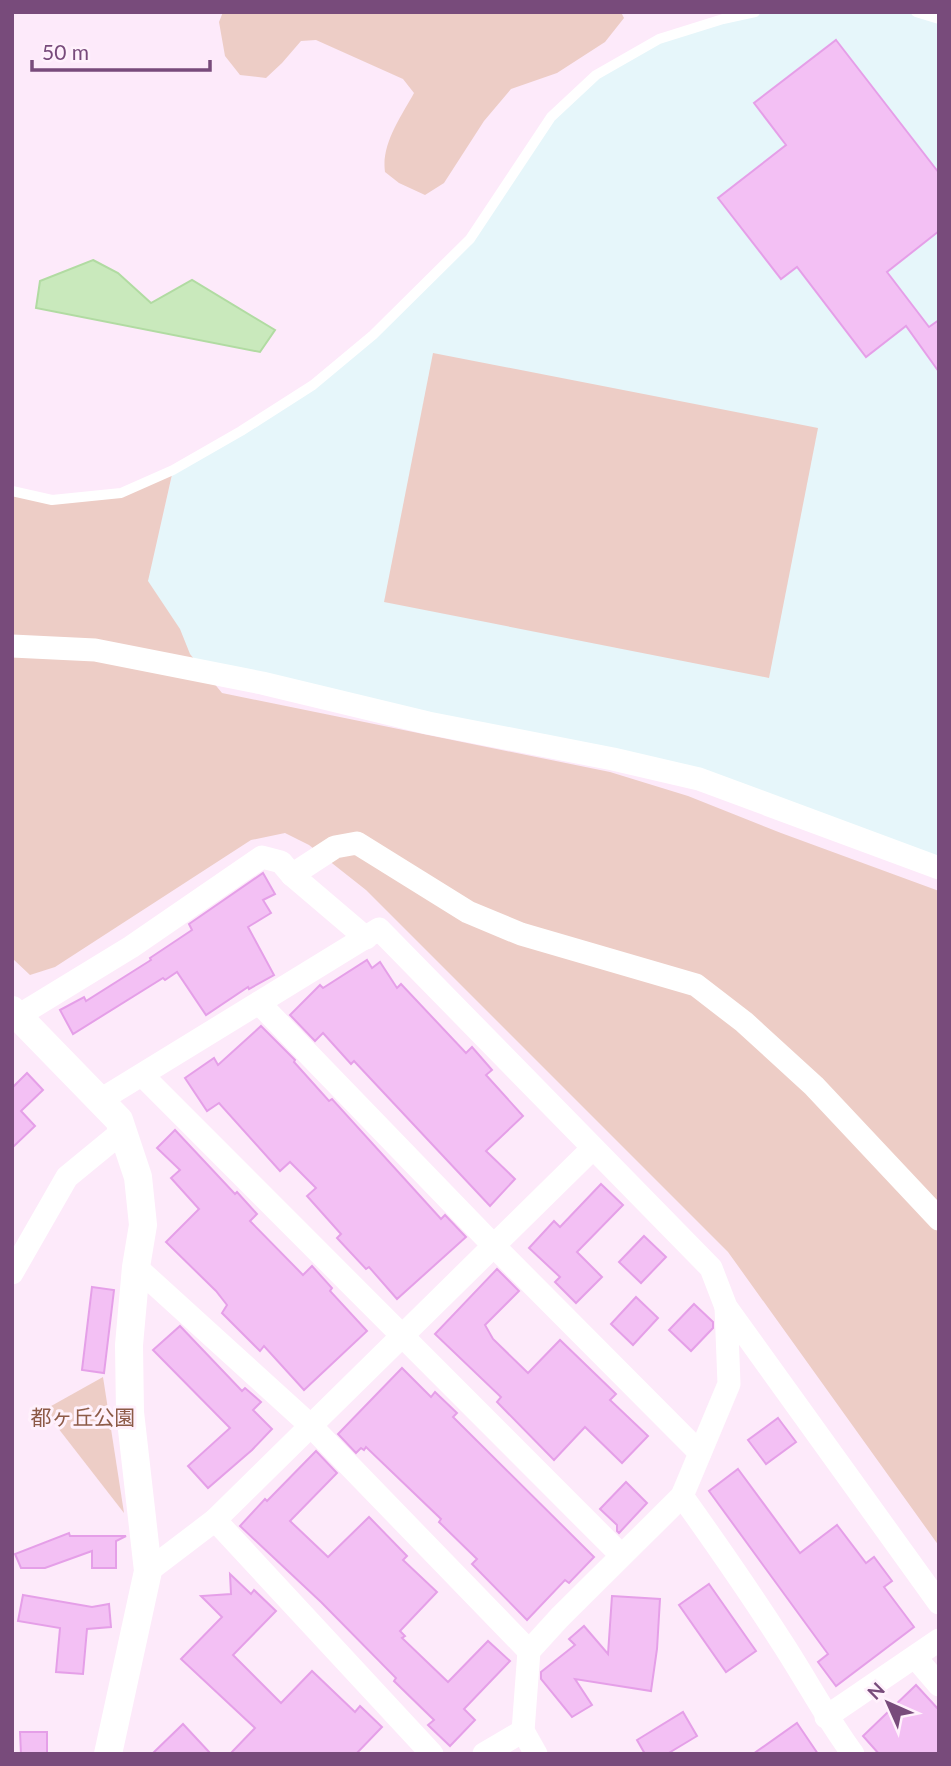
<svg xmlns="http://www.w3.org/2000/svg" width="951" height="1766" font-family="Lato,'Noto Sans JP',sans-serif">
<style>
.education{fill:#e6f6fa}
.green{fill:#edcdc6}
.water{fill:#c9e9bc;stroke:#b1dba2;stroke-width:2}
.building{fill:#f3c0f4;stroke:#e59fe8;stroke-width:2}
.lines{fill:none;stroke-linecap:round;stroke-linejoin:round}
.service{stroke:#fff;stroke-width:10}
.minor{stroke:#fff;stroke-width:23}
.tertiary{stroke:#fff;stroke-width:28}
.labels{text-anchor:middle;stroke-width:6;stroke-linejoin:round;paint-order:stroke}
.park-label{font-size:21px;fill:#8d5b47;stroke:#fff1fc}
</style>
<rect width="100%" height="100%" fill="#fdeafa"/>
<polygon class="education" points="755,12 916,12 939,19 939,868 699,779 130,657 173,470 313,385 470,239 551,117 596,75 659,39"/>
<g class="green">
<path d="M223,12H621L624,18L605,42L557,73L511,89L484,121L444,183L425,195L399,183L385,172C381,144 401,117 414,93L403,79L316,40L301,41L282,63L266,78L240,75L225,56L219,22Z"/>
<polygon points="433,353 818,428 769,678 384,602"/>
<polygon points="173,470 148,581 180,629 190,654 222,693 610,772 688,796 781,833 939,891 939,1546 728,1252 366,890 309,845 285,833 251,840 55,967 30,975 12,958 12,491 52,500 120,493"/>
<polygon points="103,1377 124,1513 44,1410"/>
</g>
<polygon class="water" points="93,260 118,273 151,303 192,280 275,330 260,352 36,308 40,281"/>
<g class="building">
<polygon points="836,40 939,173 939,231 887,272 929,327 939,320 939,372 906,326 866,357 797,267 781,279 718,198 786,145 754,103"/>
<polygon points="263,873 275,894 263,900 271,913 248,927 274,975 249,989 248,987 206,1015 177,972 165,980 163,978 73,1034 60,1010 84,997 86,1001 151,960 150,958 192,930 189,924"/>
<polygon points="367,960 372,968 380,962 397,988 401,984 466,1053 472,1047 492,1070 486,1075 523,1116 486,1151 515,1179 490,1206 354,1061 351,1064 323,1033 315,1041 290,1015 320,985 323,988"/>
<polygon points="261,1026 295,1060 294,1062 329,1101 332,1099 441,1219 445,1215 466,1237 397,1299 369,1267 366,1269 337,1238 341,1234 307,1196 316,1188 290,1162 280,1171 219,1103 207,1111 185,1078 214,1058 218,1065"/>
<polygon points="27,1073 43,1090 21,1111 35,1126 12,1148 12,1088"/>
<polygon points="175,1130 235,1194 237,1192 257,1214 250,1221 303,1275 312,1266 332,1288 330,1291 367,1331 304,1390 264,1346 260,1351 222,1313 227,1305 216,1291 166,1242 199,1209 171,1178 180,1170 157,1148"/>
<polygon points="601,1184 623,1205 577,1252 602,1277 576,1303 555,1282 560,1277 529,1248 554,1221 560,1227"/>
<polygon points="644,1236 666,1257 641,1283 619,1262"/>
<polygon points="497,1269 519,1291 485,1325 493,1339 528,1373 560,1340 616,1394 610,1400 648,1436 622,1463 585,1427 554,1460 497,1402 501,1397 435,1334"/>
<polygon points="92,1287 114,1290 104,1373 82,1370"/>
<polygon points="636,1297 658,1318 633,1345 611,1324"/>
<polygon points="694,1304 713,1322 713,1328 691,1351 669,1330"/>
<polygon points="180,1326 242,1391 245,1388 261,1402 253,1410 272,1429 252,1450 208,1488 188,1466 230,1428 153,1350"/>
<polygon points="402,1368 431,1397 435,1392 457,1413 453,1417 594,1557 569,1583 565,1580 527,1620 472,1564 477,1559 439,1522 441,1519 366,1447 364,1450 361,1448 356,1453 338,1434"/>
<polygon points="778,1418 796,1442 766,1464 748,1440"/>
<polygon points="316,1451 337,1473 290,1521 328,1557 369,1517 407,1556 403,1560 437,1592 400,1631 405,1636 402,1638 448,1682 488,1641 510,1661 464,1709 475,1720 450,1746 428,1725 434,1720 394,1681 396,1678 321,1602 240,1526 265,1499 267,1501"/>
<polygon points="738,1469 800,1553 837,1525 866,1563 874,1557 892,1581 884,1587 914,1627 836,1686 818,1662 828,1654 709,1491"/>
<polygon points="626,1482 647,1503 619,1533 617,1531 617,1525 600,1509"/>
<polygon points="69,1533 70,1536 126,1536 116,1541 116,1568 92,1568 92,1551 45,1568 21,1568 15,1554"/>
<polygon points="230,1574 251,1594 254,1590 276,1611 233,1655 281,1703 312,1671 355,1712 360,1706 382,1727 356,1754 230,1754 255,1728 181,1659 222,1617 201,1596 231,1594"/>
<polygon points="709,1584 756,1651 726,1672 679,1605"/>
<polygon points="23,1595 92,1607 109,1604 111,1627 87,1629 83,1674 56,1672 60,1628 18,1621"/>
<polygon points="612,1596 660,1599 657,1649 651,1691 575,1679 592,1705 572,1717 541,1679 541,1672 575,1645 569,1639 584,1626 608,1654"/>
<polygon points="916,1685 939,1710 939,1754 879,1754 863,1736"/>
<polygon points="683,1712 697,1736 667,1754 645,1754 637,1740"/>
<polygon points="797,1723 818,1754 753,1754"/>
<polygon points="183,1724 211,1754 152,1754"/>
<polygon points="20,1732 47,1732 47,1754 21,1754"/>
</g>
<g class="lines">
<g class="service">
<polyline points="916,12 939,19"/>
<polyline points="12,491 52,500 121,493 173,470 241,431 313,385 373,335 470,239 551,117 596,75 659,39 723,19 755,12"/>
</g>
<g class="minor">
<polyline points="12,646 95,650 262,683 428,723 613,759 699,779 939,868"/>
<polyline points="292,875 335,847 357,843 468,912 521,934 696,985 744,1022 814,1086 939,1219"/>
<polyline points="259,1003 494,1246 700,1453"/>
<polyline points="18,1016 131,947 262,857 281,862 292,875 366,938"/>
<polyline points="142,1075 621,1555"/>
<polyline points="102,1099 379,929 711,1268 726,1307 939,1603"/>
<polyline points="136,1267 311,1426 529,1651"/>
<polyline points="12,1273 67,1177 123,1131"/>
<path d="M682,1496C717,1545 751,1594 783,1644C807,1681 827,1719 853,1754"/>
<polyline points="215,1520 432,1754"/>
<polyline points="148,1571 215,1520 593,1148"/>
<polyline points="915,1657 939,1685"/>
<polyline points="826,1717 939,1640"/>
<polyline points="484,1754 523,1731"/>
<polyline points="536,1754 523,1731 529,1651 560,1617 682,1496 729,1384 726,1307"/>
</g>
<polyline class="tertiary" points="12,1010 119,1120 138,1177 143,1225 136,1267 129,1345 130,1412 148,1571 108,1754"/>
</g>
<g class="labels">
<g class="park-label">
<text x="83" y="1425">都ヶ丘公園</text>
</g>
</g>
<rect width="951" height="1766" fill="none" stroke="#784b7b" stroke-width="28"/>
<g transform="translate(888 1703) rotate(315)" stroke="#fff1fc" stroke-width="5" paint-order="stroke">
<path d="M0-5L12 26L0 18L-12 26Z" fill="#784b7b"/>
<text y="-10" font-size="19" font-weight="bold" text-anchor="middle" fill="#784b7b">N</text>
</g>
<path d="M32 60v10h178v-10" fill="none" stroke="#784b7b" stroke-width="3.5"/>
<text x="42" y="60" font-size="21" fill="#784b7b" stroke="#fff1fc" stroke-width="5" paint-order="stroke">50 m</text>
</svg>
